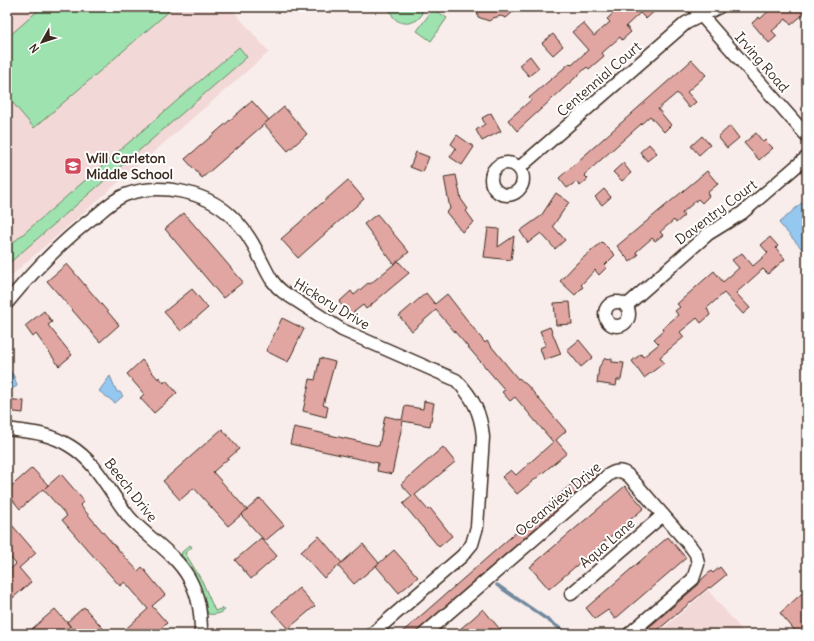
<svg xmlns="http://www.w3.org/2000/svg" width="814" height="641" font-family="Delius,sans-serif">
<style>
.built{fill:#f2d8d6}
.green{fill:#9ee3af;stroke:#6c8666}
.water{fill:#94c8f1;stroke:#70899d}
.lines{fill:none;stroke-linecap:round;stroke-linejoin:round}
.stream{stroke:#70899d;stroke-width:3.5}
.building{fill:#e1a6a2;stroke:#3b2a1e}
.minor-casing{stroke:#3b2a1e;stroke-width:15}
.minor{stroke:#fff;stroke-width:12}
.labels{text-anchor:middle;stroke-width:4;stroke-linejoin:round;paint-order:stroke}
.street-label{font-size:14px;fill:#3b2a1e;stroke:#fff}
.poi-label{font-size:14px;font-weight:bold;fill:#3b2a1e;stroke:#fff;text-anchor:start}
</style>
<rect width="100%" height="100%" fill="#f9edec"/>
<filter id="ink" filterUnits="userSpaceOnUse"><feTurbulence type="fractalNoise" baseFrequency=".025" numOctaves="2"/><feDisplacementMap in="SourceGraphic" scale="8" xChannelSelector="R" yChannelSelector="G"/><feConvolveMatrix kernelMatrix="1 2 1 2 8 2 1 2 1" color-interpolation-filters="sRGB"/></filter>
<g filter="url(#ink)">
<g class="built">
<polygon points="7,7 230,7 269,52 7,279"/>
<polygon points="708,590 745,634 657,634"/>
</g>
<g class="green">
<polygon points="42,7 174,7 34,128 7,96 7,38"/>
<path d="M390,7H423L421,16L417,20C405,27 391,22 390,7Z"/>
<polygon points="433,9 447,18 431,41 417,31"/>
<polygon points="239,47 247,57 7,265 7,248"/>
<path d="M190,545L192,547L185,553L202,581L215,611L223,608L225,610C221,614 213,615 208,614L203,599L181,557L182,552Z"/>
</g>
<g class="water">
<polygon points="807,198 807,245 802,249 779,223"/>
<polygon points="7,368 14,376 17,386 10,390 7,388"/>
<polygon points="110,376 117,392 120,392 123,396 115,403 99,391"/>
</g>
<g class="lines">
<polyline class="stream" points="497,585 568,634"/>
</g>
<g class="building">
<polygon points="477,7 519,7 506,18 501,16 493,18 489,21 478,17"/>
<polygon points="620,7 659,7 646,19 640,13 626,26 631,32 622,40 620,37 602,53 604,56 589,69 587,67 517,131 508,120 531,100 529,98 570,63 572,65 588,50 572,32 583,23 594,36 610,22 607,19"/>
<polygon points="773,7 807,7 807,11 791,25 786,19 772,31 777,36 769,43 752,23 759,17 760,19"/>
<polygon points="553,34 563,46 553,55 542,43"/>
<polygon points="530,56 539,68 529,76 519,65"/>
<polygon points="692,60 706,75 687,92 696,102 689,108 677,93 658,109 671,125 664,132 650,116 584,175 588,179 580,186 576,182 567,188 559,178"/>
<polygon points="252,101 269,120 202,178 185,159"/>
<polygon points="284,107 307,134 288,151 264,124"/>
<polygon points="491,113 501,131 482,141 476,130 485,124 482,118"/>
<polygon points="730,126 739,138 727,148 718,137"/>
<polygon points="756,133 763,142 765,140 773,148 759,160 744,143"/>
<polygon points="457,135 474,147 462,165 450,157 456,148 451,144"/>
<polygon points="702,136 710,145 699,155 691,146"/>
<polygon points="649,144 657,153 647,161 640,152"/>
<polygon points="416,152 429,157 423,172 410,167"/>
<polygon points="623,163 631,173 622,181 613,172"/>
<polygon points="707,171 718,184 707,193 709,196 702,203 698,199 682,213 684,216 676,223 674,220 660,232 663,235 655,241 652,238 636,252 638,255 630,262 617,246"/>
<polygon points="456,175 461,199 468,209 466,211 474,222 462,232 446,212 450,209 444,177"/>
<polygon points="348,180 364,199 298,258 281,239"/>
<polygon points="604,189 611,197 602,205 595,197"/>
<polygon points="556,193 569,202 553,226 565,240 555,249 541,233 528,243 520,231 541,216"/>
<polygon points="184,213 243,282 223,298 165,229"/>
<polygon points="377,214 409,252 394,264 364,224"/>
<polygon points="488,228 499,229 498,247 514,236 511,260 484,257"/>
<polygon points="770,237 778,246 776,248 785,259 768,274 763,269 736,293 750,308 743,314 724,293 707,308 710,315 701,323 697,318 680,332 684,337 660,357 664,363 644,378 632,361 641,354 643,357 659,344 654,339 664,330 663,328 678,315 675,311 680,307 677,304 714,271 723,282 739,268 732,260 742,253 753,266 768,253 761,245"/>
<polygon points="602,242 615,255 605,265 607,267 599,275 595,270 581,285 583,287 575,295 560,281 577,263"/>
<polygon points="398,261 409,273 366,309 363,305 350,315 339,302 351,291 354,295 368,283 370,284"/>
<polygon points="67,264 119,325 100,342 47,281"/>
<polygon points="192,289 208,308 181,331 164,312"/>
<polygon points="426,293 435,304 447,294 478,334 485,343 487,341 518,379 519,378 528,386 566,431 556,440 567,453 517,494 502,477 511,470 516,475 553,442 515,397 510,401 502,392 505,390 436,310 412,331 399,316"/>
<polygon points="570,302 572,324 556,325 554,303"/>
<polygon points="44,311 52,322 48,325 72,355 59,366 36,334 33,337 25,326"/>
<polygon points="282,318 304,329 288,362 266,351"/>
<polygon points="550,327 561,354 544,360 540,348 546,345 540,331"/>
<polygon points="579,340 593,357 581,367 567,350"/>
<polygon points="320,358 335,362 323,405 328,407 326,417 303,411 310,379 315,380"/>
<polygon points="605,358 612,359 612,362 624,363 621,380 617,380 616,386 597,383 599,367"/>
<polygon points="142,360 158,379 159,377 164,383 166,380 177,393 154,413 140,398 144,394 127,374"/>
<polygon points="7,399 24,401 23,413 7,411"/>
<polygon points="424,401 434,403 430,426 403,421 392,474 377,471 378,463 290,444 294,427 379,446 385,416 402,420 405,406 423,409"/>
<polygon points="222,429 239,449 213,472 247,510 228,526 194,488 180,500 163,481"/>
<polygon points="443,447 455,462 415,495 428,510 430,508 452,536 439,547 403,504 412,496 401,484"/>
<polygon points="591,467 598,474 414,634 400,634"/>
<polygon points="32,468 48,485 45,488 61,474 84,501 80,505 113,544 138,571 142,567 165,595 152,606 167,623 155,634 120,634 148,609 125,582 120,586 86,548 62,520 67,516 43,489 20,509 7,493 7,490"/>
<polygon points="625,486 644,508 549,589 530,567"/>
<polygon points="260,498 284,525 265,541 241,515"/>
<polygon points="12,525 36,553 19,568 31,582 7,603 7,572 16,564 7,554 7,530"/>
<polygon points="319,536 342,563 324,578 301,552"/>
<polygon points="668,537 686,558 615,619 608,610 595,619 586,608"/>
<polygon points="261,538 277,556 251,579 235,560"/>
<polygon points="363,544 379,563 354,584 338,566"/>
<polygon points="394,550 418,577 399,593 376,566"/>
<polygon points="720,567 726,575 710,588 709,587 653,634 641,634 698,585 702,579 711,571 713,573"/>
<polygon points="299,588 315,606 288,629 272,611"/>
<polygon points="807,589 807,634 798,634 780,613"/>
<polygon points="84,607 108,634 77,634 70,626 61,634 26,634 55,609 70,626 67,622"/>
<polygon points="483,609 504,634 454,634 472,619"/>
</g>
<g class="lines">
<defs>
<g id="minor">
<polyline points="694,7 807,136"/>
<circle cx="507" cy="179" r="16"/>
<polyline points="519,168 686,23 719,7"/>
<circle cx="617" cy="314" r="12"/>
<path d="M7,303C34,270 64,239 98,214C106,207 115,199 125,195C158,182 205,191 231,216C243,227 253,242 260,258C267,271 271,283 283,292L342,330L456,380C473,397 481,413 483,437L477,527L472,544L462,556L372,634"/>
<polyline points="626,306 708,234 742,213 807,157"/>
<path d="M7,429C31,432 49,433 70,446C98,463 110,494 130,518C149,539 175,553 189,578C199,596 201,614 201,634"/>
<polyline points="571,594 663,515"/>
<path d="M424,634L606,477C614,470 622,469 630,477L691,547L696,554L698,564L693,579L629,634"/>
</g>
</defs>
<use href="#minor" class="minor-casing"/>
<use href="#minor" class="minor"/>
</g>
</g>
<defs>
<symbol id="school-square" viewBox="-11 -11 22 22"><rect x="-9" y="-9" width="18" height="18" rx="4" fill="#d1495b" stroke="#fff"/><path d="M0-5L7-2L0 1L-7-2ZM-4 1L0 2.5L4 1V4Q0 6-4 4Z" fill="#fff"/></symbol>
</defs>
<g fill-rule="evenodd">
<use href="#school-square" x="63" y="156" width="20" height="20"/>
</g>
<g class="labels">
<g class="street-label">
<text transform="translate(762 62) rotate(49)" y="5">Irving Road</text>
<text transform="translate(599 79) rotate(-41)" y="5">Centennial Court</text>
<text transform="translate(716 212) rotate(-37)" y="5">Daventry Court</text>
<text transform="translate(332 304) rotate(31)" y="5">Hickory Drive</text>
<text transform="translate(131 490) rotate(52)" y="5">Beech Drive</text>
<text transform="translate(558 499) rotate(-40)" y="5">Oceanview Drive</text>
<text transform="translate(607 543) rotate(-41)" y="5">Aqua Lane</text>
</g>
<g class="poi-label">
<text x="86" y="163">Will Carleton<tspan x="86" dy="16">Middle School</tspan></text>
</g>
</g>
<rect width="814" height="641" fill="none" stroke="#fff" stroke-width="24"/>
<rect x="12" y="12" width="790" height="617" fill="none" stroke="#3b2a1e" stroke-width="1.5" filter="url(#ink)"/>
<g transform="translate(42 42) rotate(231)" stroke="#ffffff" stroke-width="3" paint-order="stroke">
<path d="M0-3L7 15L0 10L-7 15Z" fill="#3b2a1e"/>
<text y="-6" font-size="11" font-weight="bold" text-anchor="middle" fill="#3b2a1e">N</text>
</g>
</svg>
